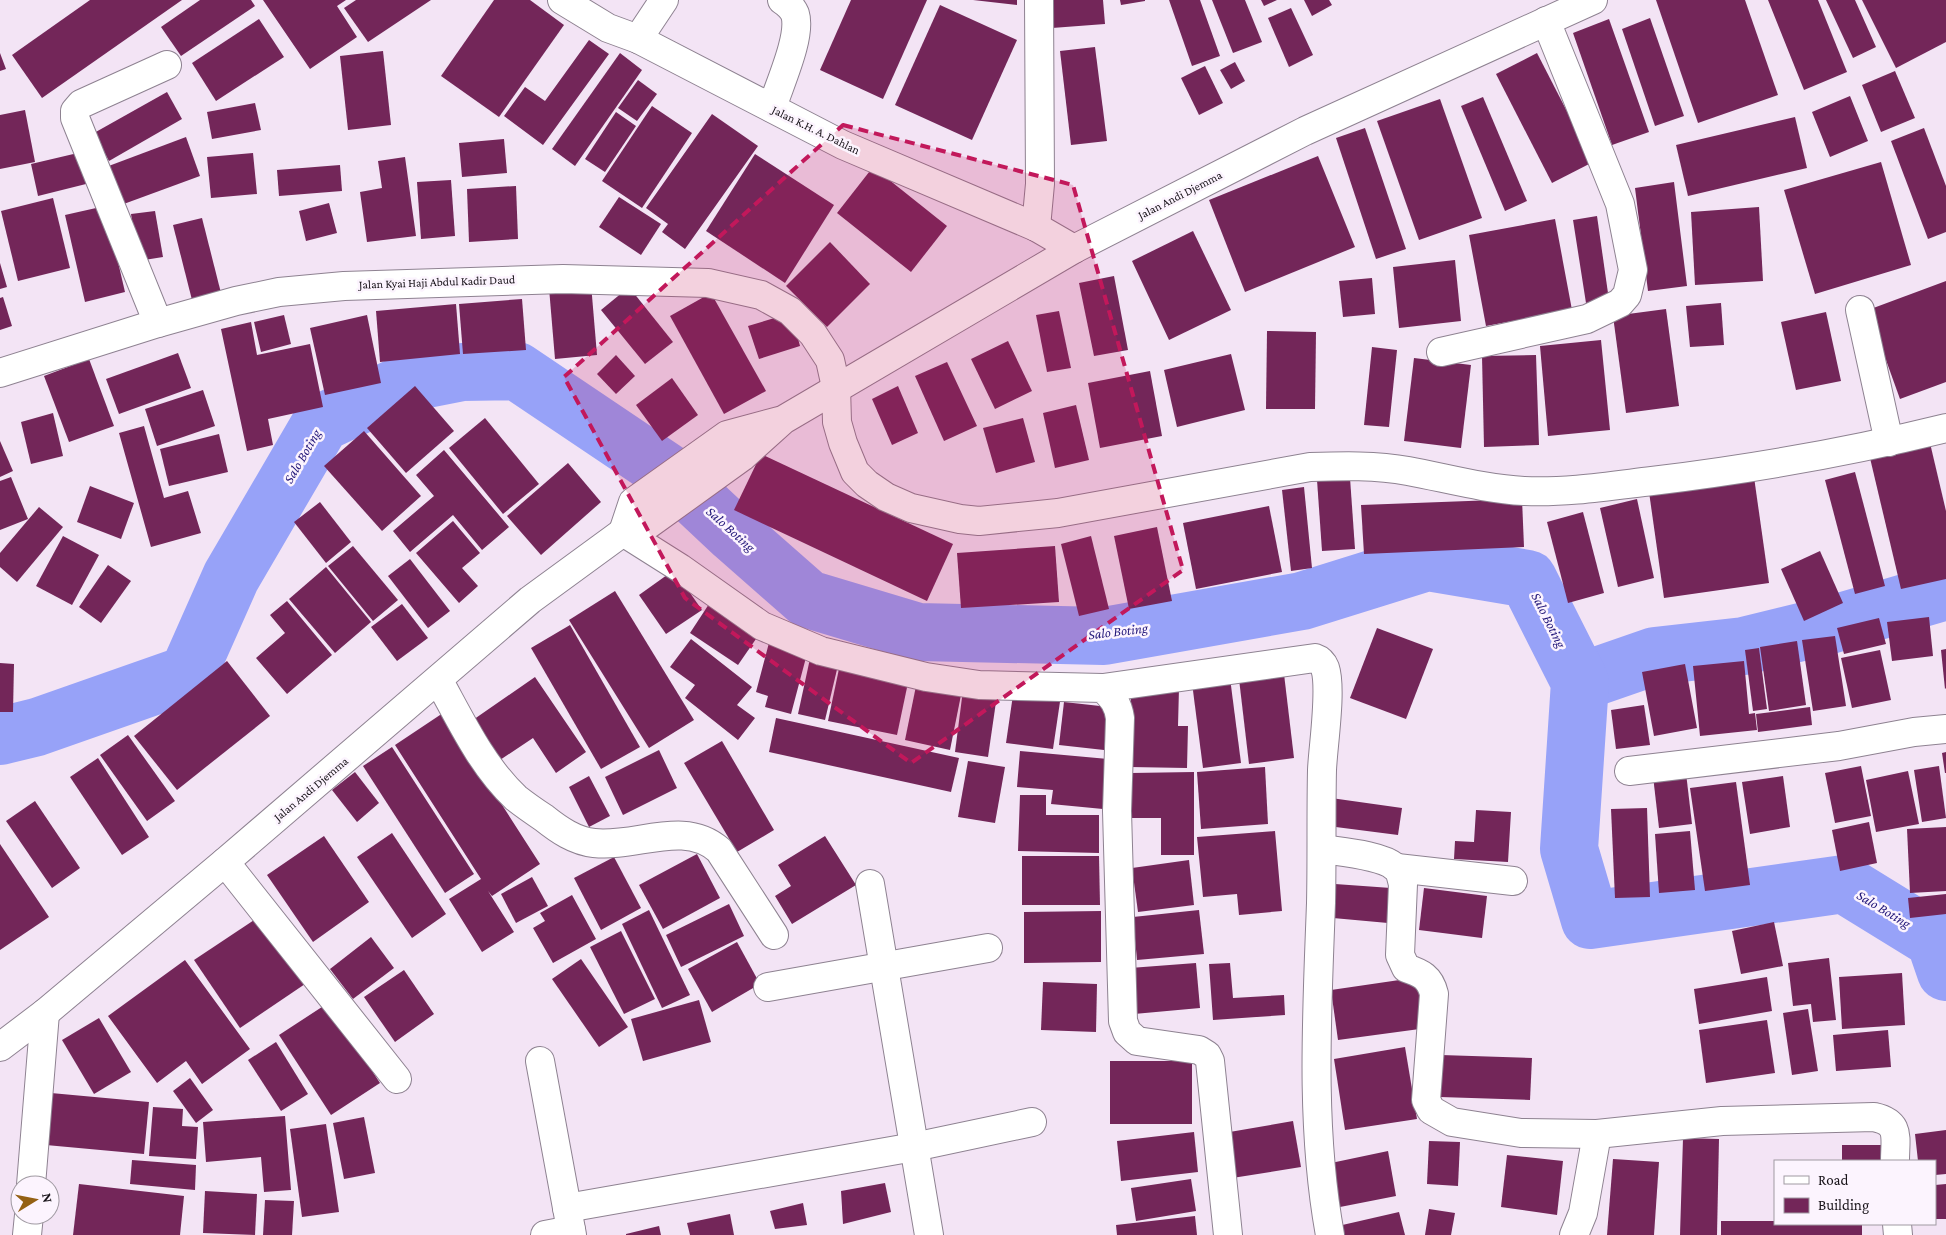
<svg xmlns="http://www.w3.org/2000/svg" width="1946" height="1235" font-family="'Crimson Pro',serif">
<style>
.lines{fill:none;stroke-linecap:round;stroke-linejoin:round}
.river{stroke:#97a2f8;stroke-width:58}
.building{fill:#732659}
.street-casing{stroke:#8e8291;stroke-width:30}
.secondary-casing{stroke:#8e8291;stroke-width:30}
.highway-casing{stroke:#8e8291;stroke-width:30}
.street{stroke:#fff;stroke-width:28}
.secondary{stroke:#fff;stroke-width:28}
.highway{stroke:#fff;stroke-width:28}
.marked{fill:#c2185b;fill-opacity:0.2;stroke:#c2185b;stroke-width:4;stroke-dasharray:10 6;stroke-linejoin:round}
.labels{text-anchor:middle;stroke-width:5;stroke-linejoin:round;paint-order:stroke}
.street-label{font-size:12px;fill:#171218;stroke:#fcf4fe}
.water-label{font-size:14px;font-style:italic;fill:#23187a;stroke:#fcf4fe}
</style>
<rect width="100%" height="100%" fill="#f3e4f5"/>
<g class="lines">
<g class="river">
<polyline points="1580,682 1655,656 1744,646 1830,625 1946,591"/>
<polyline points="0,736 37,727 188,674 231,577 321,423 406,383 462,372 517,371 670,474 734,534 808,599 918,632 1104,636 1302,601 1427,562 1528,579 1580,682 1569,849 1590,920 1844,884 1935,940 1946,972"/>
</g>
</g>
<g class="building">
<polygon points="90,0 182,0 42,98 12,55"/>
<polygon points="200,0 251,0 255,6 181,56 161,27"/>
<polygon points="263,0 346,0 337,6 357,37 310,69"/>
<polygon points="356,0 431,0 368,42 344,8"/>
<polygon points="494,0 530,0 564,25 499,117 441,76"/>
<polygon points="851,0 927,0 883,99 820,70"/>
<polygon points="973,0 1017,0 1017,5"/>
<polygon points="1049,0 1103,0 1105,24 1052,28"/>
<polygon points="1120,0 1145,0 1145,1 1121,5"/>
<polygon points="1169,0 1200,0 1220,56 1192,66"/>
<polygon points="1212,0 1245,0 1262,42 1233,53"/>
<polygon points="1261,0 1277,0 1264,6"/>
<polygon points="1304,0 1329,0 1332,5 1312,16"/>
<polygon points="1656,0 1745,0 1778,95 1698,123"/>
<polygon points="1768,0 1818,0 1847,72 1804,90"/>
<polygon points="1826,0 1855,0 1876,47 1853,58"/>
<polygon points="1862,0 1946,0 1946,42 1896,68"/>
<polygon points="940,5 1017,40 972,140 895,105"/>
<polygon points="1291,8 1313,55 1289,67 1268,18"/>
<polygon points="1650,18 1684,116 1655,126 1622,29"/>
<polygon points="259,19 284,57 216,101 192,63"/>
<polygon points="1609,19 1649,132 1612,145 1573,33"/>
<polygon points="589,40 609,54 543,145 504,116 525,87 545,101"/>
<polygon points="1095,47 1107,141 1071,145 1060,51"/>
<polygon points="383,51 391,125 348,130 340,56"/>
<polygon points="0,53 6,69 0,71"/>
<polygon points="620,53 642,70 575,166 552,149"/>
<polygon points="1537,53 1593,162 1552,183 1496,74"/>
<polygon points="1235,62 1245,81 1231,89 1220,70"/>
<polygon points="1205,66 1223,103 1199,115 1181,78"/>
<polygon points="1895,71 1915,118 1881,132 1862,85"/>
<polygon points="638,80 657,94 637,121 618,108"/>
<polygon points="167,92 182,119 109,161 94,133"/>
<polygon points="1850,96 1868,141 1830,157 1812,112"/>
<polygon points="1483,97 1527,201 1505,211 1461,106"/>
<polygon points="1440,99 1482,218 1419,240 1377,121"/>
<polygon points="255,103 261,130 212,139 207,112"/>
<polygon points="652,106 692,133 642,208 602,181"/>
<polygon points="25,110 35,162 0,169 0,115"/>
<polygon points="616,112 636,126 605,172 585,159"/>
<polygon points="712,114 758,146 685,249 662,232 668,224 646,208"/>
<polygon points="1795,117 1807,168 1688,196 1676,145"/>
<polygon points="1365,128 1406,249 1376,259 1336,138"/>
<polygon points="1924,128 1946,186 1946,232 1928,239 1891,141"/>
<polygon points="186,137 200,176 121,205 106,167"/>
<polygon points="504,139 507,173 462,177 459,143"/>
<polygon points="82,152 90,183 38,196 31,164"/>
<polygon points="253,153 257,194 211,198 207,157"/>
<polygon points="755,154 834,205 785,283 706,231"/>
<polygon points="1318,156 1355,247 1245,292 1209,200"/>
<polygon points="405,157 416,236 367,242 360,192 382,188 378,161"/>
<polygon points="1881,162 1911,265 1815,294 1784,190"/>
<polygon points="340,165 342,191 279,196 277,170"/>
<polygon points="873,167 947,226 911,272 837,213"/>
<polygon points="451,180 455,236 421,239 417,182"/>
<polygon points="1674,182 1687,286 1648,291 1635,188"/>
<polygon points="516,186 518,239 469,242 467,189"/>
<polygon points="619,197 661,224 641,255 599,227"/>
<polygon points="53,198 70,268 18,281 1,211"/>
<polygon points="329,203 337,233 306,241 299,211"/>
<polygon points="105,206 125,292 85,302 65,215"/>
<polygon points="1759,207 1763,281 1695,285 1691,212"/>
<polygon points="155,211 163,257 138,261 131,214"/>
<polygon points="1597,216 1609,300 1586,303 1573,220"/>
<polygon points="202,218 221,293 192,300 173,225"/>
<polygon points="1555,219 1572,310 1486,326 1469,235"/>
<polygon points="1193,231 1231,310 1169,340 1132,261"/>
<polygon points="830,242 870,284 827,327 786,286"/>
<polygon points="1455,260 1461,321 1399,328 1393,267"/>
<polygon points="0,263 7,287 0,289"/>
<polygon points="1114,276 1128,350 1094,356 1079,283"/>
<polygon points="1372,278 1375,314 1343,317 1339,281"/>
<polygon points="1946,281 1946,382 1900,399 1868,310"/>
<polygon points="591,284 597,355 555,359 549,288"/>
<polygon points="629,287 673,342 645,364 601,310"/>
<polygon points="711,293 766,391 724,414 670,316"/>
<polygon points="3,297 12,326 0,330 0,298"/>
<polygon points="522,299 526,350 463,354 459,304"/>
<polygon points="1721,303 1724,345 1690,347 1686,306"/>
<polygon points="456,304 460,354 380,362 376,311"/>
<polygon points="1666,309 1679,406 1626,413 1613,316"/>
<polygon points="1059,311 1071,368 1047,372 1036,315"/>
<polygon points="1826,312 1841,381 1796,390 1781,322"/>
<polygon points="791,313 800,346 759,359 748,326"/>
<polygon points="284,315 291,344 261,352 254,322"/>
<polygon points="367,315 381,383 325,395 310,328"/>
<polygon points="251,322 257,355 310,344 323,407 268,419 273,445 247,451 221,329"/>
<polygon points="1267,331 1316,332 1315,409 1266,409"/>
<polygon points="1601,340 1610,430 1548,436 1540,346"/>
<polygon points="1008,341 1032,391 995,409 971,359"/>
<polygon points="1372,347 1397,350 1389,427 1364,425"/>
<polygon points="178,353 191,388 119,414 106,379"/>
<polygon points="1231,354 1245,410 1177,427 1164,370"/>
<polygon points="616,355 635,376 616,394 597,374"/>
<polygon points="1536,355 1539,445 1484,447 1482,356"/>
<polygon points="1414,358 1471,365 1461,448 1404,441"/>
<polygon points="89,359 114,426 69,442 44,376"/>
<polygon points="947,362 977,426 944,441 915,376"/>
<polygon points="1150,371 1162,436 1100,448 1088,383"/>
<polygon points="672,378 698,415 662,441 636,405"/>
<polygon points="415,386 454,431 406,473 367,428"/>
<polygon points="898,386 918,433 892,445 872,399"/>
<polygon points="203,390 215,426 157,446 145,409"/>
<polygon points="1076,405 1089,460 1055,468 1043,413"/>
<polygon points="53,413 63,456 31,464 21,422"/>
<polygon points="485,418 539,484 503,514 449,448"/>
<polygon points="1023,418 1035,462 996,473 983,428"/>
<polygon points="144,426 164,498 188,491 201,533 151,547 119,433"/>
<polygon points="364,431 421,496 382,531 324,466"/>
<polygon points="219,434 228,472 169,486 160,449"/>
<polygon points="0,441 13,471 0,477"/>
<polygon points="1930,443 1946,511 1946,579 1901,589 1870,458"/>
<polygon points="444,450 509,527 482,550 453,515 410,552 393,531 434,496 416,475"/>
<polygon points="761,454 953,544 927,601 734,510"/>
<polygon points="568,463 601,502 541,555 507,516"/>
<polygon points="1855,472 1885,586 1855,594 1825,480"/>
<polygon points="11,477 28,519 0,530 0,481"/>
<polygon points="1754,477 1769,583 1664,598 1649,492"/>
<polygon points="1350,478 1355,549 1322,551 1317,480"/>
<polygon points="90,486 134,503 121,539 77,522"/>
<polygon points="1304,487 1312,568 1291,571 1282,490"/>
<polygon points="1522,499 1524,547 1364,554 1361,505"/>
<polygon points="1637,499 1654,578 1618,587 1600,508"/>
<polygon points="320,502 351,542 326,563 294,522"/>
<polygon points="1269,506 1282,572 1196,589 1183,523"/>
<polygon points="39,507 63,527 17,582 0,567 0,553"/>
<polygon points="1583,512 1604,593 1568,603 1547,522"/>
<polygon points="453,521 480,553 462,568 478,586 459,603 416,553"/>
<polygon points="1157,527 1172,601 1129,609 1114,536"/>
<polygon points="63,536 99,555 72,605 36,586"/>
<polygon points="1091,536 1109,609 1079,616 1061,544"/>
<polygon points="353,546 398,600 373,621 328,566"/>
<polygon points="1055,546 1059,602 961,608 957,553"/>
<polygon points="1820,551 1843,603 1804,621 1781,569"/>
<polygon points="410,559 450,611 428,628 388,576"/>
<polygon points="108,565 131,581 101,623 79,607"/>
<polygon points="326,567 371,622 335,653 289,599"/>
<polygon points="674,570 702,610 666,634 639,595"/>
<polygon points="615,591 694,720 649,748 569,620"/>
<polygon points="287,601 332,655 287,694 256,658 285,633 270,615"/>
<polygon points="402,604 428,638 397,661 371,627"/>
<polygon points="709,604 758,636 738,665 690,633"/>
<polygon points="1929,617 1933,656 1892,661 1887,622"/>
<polygon points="1879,618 1886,644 1844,654 1837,628"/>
<polygon points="570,625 640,747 601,769 531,648"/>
<polygon points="1377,628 1433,649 1406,719 1350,698"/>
<polygon points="1835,636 1846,706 1813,711 1802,640"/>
<polygon points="691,639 752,687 737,705 755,718 738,740 685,698 695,685 670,667"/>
<polygon points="770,639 808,650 791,714 765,707 768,696 756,692"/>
<polygon points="1797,641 1806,705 1769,711 1760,647"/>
<polygon points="1759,648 1767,709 1753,711 1745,650"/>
<polygon points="1946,649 1946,688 1945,689 1941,650"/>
<polygon points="1880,650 1891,700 1852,708 1841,658"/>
<polygon points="811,654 839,661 825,720 798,714"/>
<polygon points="227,661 270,716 177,790 134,736"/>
<polygon points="1744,661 1749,714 1755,713 1757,730 1700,736 1693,666"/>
<polygon points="0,663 14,664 13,712 0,712"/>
<polygon points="840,664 909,678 897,735 828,721"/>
<polygon points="1685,664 1697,728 1654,736 1642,672"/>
<polygon points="1284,674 1294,758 1249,764 1239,679"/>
<polygon points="535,677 586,752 556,773 533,738 497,762 470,722"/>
<polygon points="1230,678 1241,763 1203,768 1192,683"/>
<polygon points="916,686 961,695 950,750 905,740"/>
<polygon points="1131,687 1179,688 1178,726 1188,726 1187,768 1130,767"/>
<polygon points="1014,688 1061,695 1053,749 1006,743"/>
<polygon points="963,690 997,695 988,757 955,752"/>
<polygon points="1064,702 1109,707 1104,750 1059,745"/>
<polygon points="1644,705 1650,745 1616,749 1611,710"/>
<polygon points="1810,707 1812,725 1758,732 1756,714"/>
<polygon points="443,713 540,864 492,896 488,891 514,932 482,952 449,899 481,879 395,745"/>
<polygon points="776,718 959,758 951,792 769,752"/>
<polygon points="128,735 175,801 147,821 100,755"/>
<polygon points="722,741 774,830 737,852 684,763"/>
<polygon points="392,747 474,874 445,893 363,766"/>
<polygon points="659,750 677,788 623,815 605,777"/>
<polygon points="1020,751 1108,759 1103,809 1051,804 1053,790 1017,787"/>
<polygon points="1946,752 1946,773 1945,773 1942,753"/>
<polygon points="98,758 149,837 122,855 70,777"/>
<polygon points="968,761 1005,767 995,823 958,817"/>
<polygon points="1861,766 1871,816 1835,823 1825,773"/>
<polygon points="1939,766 1946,818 1922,822 1914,770"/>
<polygon points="1265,767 1268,824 1201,829 1197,772"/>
<polygon points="1908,771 1919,824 1876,832 1866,780"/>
<polygon points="355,772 379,803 357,822 332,790"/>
<polygon points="1194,772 1194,855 1161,855 1161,818 1132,818 1131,773"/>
<polygon points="1686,773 1692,824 1659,828 1653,776"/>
<polygon points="589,776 610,816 589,827 569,787"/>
<polygon points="1783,776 1790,827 1750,834 1742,782"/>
<polygon points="1736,782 1750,885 1705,891 1690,788"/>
<polygon points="1020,795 1046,795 1046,815 1099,815 1099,853 1018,851"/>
<polygon points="1331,798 1402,808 1398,835 1328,826"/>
<polygon points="35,801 80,868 52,888 6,821"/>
<polygon points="1647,808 1650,897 1615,898 1611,809"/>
<polygon points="1476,810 1511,812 1508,862 1454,859 1455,841 1474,842"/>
<polygon points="1869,822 1877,863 1840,871 1832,830"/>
<polygon points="1946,827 1946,891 1910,893 1907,829"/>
<polygon points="1275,831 1282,911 1239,915 1237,894 1203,897 1197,837"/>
<polygon points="1690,831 1695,890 1659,893 1655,834"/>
<polygon points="392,833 446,914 412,938 357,857"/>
<polygon points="324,836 369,902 313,942 267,875"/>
<polygon points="825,836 856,885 792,924 775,896 791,886 778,865"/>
<polygon points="0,844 49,917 0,950"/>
<polygon points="697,854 720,898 663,929 639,885"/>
<polygon points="1022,856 1099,856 1100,905 1022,905"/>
<polygon points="614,857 641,908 601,930 574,878"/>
<polygon points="1189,860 1194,905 1138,912 1132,868"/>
<polygon points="532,877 548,906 516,923 501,894"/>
<polygon points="1335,884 1391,888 1388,923 1333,918"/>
<polygon points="1424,888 1487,896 1482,938 1419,930"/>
<polygon points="1946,894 1946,914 1910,918 1908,898"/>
<polygon points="572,895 596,939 553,963 533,928 545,921 540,913"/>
<polygon points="729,904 744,936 681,967 666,935"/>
<polygon points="649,910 690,995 662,1008 622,924"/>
<polygon points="1199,910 1204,954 1137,960 1133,917"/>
<polygon points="1101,911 1101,962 1024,963 1024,912"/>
<polygon points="263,914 308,982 240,1028 194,960"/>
<polygon points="1774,922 1783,966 1741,974 1732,931"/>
<polygon points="621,931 655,999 624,1014 590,947"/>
<polygon points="371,937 394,968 353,999 330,969"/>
<polygon points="737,942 760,984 712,1012 688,969"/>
<polygon points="1829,958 1836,1020 1813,1022 1811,1004 1793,1006 1788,963"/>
<polygon points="581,959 628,1027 599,1047 552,979"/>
<polygon points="185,960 250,1049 202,1084 186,1061 157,1083 108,1016"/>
<polygon points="1196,963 1200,1008 1134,1014 1130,968"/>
<polygon points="1230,963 1233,998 1284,995 1285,1015 1213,1020 1209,964"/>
<polygon points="404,970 434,1014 395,1042 364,997"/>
<polygon points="1902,973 1905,1025 1842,1029 1839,977"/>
<polygon points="1420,977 1427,1028 1338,1040 1331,990"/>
<polygon points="1767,977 1772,1011 1699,1024 1694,989"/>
<polygon points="1043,982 1097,984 1096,1032 1041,1030"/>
<polygon points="699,1000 711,1042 643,1061 631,1019"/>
<polygon points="328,1003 380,1083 331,1115 279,1035"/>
<polygon points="1808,1009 1818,1071 1792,1075 1783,1013"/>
<polygon points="99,1018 131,1072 94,1094 62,1040"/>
<polygon points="1767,1020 1775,1073 1706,1083 1699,1030"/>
<polygon points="1888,1030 1891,1067 1836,1071 1833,1035"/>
<polygon points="276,1042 308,1094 281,1111 248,1060"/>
<polygon points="1405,1047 1417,1119 1345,1130 1334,1059"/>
<polygon points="1441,1055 1532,1058 1530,1100 1440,1097"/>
<rect x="1110" y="1061" width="82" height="63"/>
<polygon points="190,1078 213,1110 196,1123 173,1091"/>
<polygon points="51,1093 149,1102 144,1154 46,1145"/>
<polygon points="153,1107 183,1109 182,1126 198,1127 196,1159 149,1156"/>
<polygon points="285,1116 291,1190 264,1192 261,1157 206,1162 203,1122"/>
<polygon points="364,1117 375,1173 344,1179 333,1123"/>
<polygon points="1293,1121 1301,1167 1226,1179 1218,1134"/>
<polygon points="326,1124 339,1212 302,1217 290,1129"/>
<polygon points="1946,1130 1946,1174 1935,1175 1935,1161 1918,1161 1915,1134"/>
<polygon points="1194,1132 1198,1172 1121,1181 1117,1141"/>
<polygon points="1683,1138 1719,1139 1717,1235 1680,1235"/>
<polygon points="1429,1141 1460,1142 1458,1186 1427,1184"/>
<rect x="1842" y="1145" width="40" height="16"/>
<polygon points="1388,1151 1396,1196 1340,1207 1331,1163"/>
<polygon points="1507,1155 1563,1161 1557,1215 1501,1207"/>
<polygon points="1613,1159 1659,1162 1654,1235 1607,1235"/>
<polygon points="132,1160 196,1165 195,1190 130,1184"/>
<polygon points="1191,1179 1196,1211 1136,1221 1131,1188"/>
<polygon points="885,1183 891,1212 843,1224 841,1191"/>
<polygon points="79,1184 184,1196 180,1235 73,1235"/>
<polygon points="1946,1184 1946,1219 1935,1219 1935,1185"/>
<polygon points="205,1191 257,1194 255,1235 203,1233"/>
<polygon points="265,1200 294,1201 292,1235 263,1235"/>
<polygon points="803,1203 807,1225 775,1229 770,1211"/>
<polygon points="1429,1209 1455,1213 1451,1235 1425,1235"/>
<polygon points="1399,1212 1405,1235 1340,1235 1338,1226"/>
<polygon points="730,1214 734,1235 690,1235 687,1223"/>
<polygon points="1195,1216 1197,1235 1117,1235 1116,1225"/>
<polygon points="1721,1221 1775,1221 1775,1224 1862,1224 1862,1235 1721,1235"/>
<polygon points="659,1226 661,1235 626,1235 626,1234"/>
</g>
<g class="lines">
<defs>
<g id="street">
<polyline points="562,0 608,28 638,39 843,145 1036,227 1074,249"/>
<polyline points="638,39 664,0"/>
<path d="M772,108C779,85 802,36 795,14C792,7 788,4 782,0"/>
<polyline points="1036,227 1040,184 1039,0"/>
<polyline points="1860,310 1889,442"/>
<polyline points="158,323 75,118 75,111 81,104 167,65"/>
<polyline points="1441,352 1587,319 1620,303 1627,295 1633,270 1620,204 1546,21"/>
<polyline points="0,373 158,323 236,301 279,292 344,286 563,279 708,283 761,295 790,311 813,334 830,360 836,387"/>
<path d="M623,532L680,568L762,626L821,651L926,677L979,685L1103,688C1113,698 1118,704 1120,718L1117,811L1123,1021L1127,1032L1137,1041L1199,1050L1207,1055L1210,1061L1228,1235"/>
<path d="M439,681C461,721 482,766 516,798C525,805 535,812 544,818C559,830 575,841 594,843C636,848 684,819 719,850L774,935"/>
<path d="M1103,688L1315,658C1321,660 1323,663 1325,668C1332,689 1323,746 1322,770C1321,814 1322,859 1321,903C1317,1013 1310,1126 1330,1235"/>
<polyline points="1629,771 1839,746 1914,732 1946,729"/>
<path d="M1322,849C1341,852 1381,855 1395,867C1401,871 1401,878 1403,884L1400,955L1406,968C1421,973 1430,977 1434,994L1426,1100L1431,1110L1452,1122L1521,1133L1597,1134L1722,1121L1874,1117C1901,1123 1895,1137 1895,1161"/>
<polyline points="225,862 397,1079"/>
<polyline points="1397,868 1513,881"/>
<polyline points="870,884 929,1235"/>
<polyline points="768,987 988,948"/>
<polyline points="540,1061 572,1235"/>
<polyline points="567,1208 914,1147 1032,1122"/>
<polyline points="1897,1224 1898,1235"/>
<polyline points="545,1235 571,1230"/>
<polyline points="1574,1235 1583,1213 1597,1134"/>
</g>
<g id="secondary">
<path d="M836,387L837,422L843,443L855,472L867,484L886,497L911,508L960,519L979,521L1058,513L1310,467C1342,466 1376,465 1408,471C1446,478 1485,489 1524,491C1566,493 1610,486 1652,481C1751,469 1849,452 1946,428"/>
<polyline points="31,1185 45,1013"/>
<polyline points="27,1235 29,1215"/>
</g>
<g id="highway">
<polyline points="623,532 633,502 727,435 779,421"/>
<polyline points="0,1047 45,1013 225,862 530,600 623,532 649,524 742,457 783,420 1074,249 1305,131 1593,0"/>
</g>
</defs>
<use href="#street" class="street-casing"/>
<use href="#secondary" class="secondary-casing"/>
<use href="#highway" class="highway-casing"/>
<use href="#street" class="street"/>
<use href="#secondary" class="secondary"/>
<use href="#highway" class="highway"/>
</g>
<path class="marked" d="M843,125L1073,185L1183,570L911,763L685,598L564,377Z"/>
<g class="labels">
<g class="street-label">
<text transform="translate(816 130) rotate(26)" y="4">Jalan K.H. A. Dahlan</text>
<text transform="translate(1180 195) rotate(-27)" y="4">Jalan Andi Djemma</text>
<text transform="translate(437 282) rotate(-2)" y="4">Jalan Kyai Haji Abdul Kadir Daud</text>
<text transform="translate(311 789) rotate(-40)" y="4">Jalan Andi Djemma</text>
</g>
<g class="water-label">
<text transform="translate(302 456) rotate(-60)" y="5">Salo Boting</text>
<text transform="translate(731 529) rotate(42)" y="5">Salo Boting</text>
<text transform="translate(1549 620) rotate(63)" y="5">Salo Boting</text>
<text transform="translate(1118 631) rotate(-7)" y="5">Salo Boting</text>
<text transform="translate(1884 909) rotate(31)" y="5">Salo Boting</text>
</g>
</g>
<rect x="1774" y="1160" width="162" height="65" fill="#fcf4fe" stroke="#a09aa2"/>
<rect x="1784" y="1176" width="25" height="8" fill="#ffffff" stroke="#a09aa2"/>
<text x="1818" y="1185" font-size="15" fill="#171218">Road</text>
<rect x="1784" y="1198" width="25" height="15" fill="#732659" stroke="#a09aa2"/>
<text x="1818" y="1210" font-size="15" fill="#171218">Building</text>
<g transform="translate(35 1200) rotate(80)"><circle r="24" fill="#fcf4fe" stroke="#a09aa2"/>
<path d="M0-4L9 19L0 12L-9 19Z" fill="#946114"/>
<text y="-8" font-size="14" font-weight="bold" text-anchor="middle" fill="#171218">N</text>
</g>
</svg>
